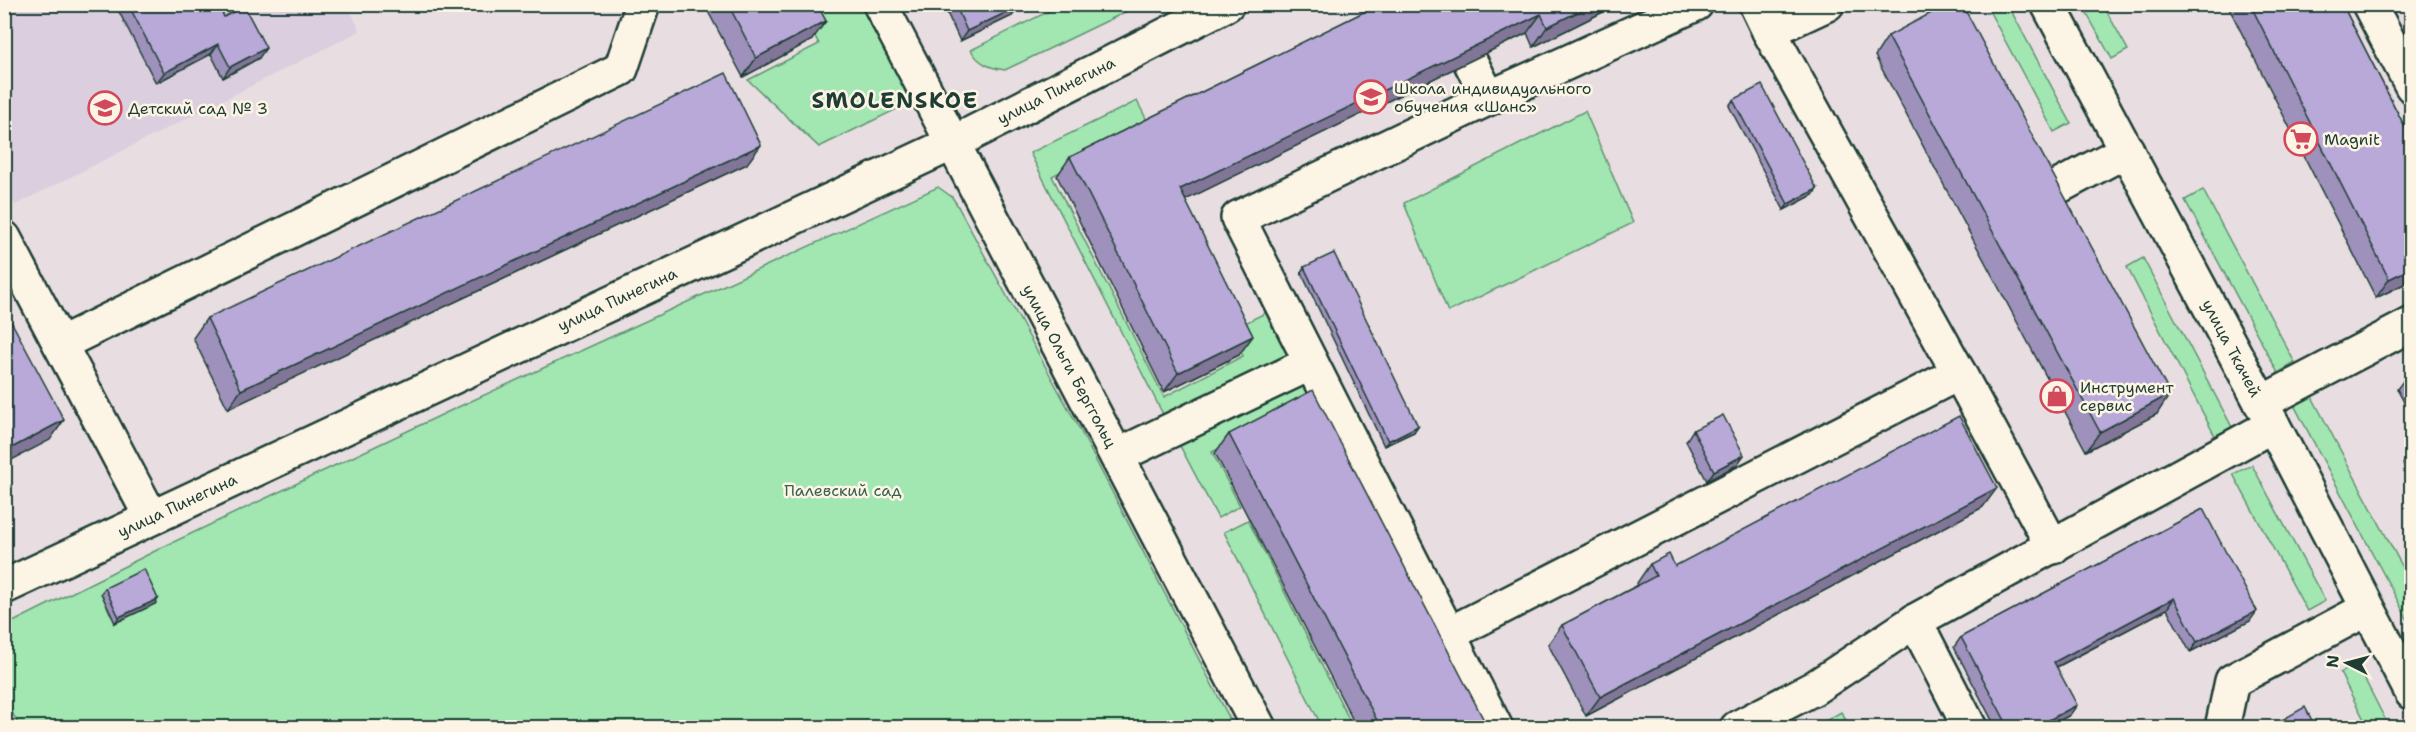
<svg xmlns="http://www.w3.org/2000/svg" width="2416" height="732" font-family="'Shantell Sans',sans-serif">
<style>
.built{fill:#dacedf}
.green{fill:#a2e6b1;stroke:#609272;stroke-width:1.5}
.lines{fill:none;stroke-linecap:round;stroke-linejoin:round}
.minor-casing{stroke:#1f3d34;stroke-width:38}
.minor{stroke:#fcf5e5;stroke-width:33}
.wall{fill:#9e91bb;stroke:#1f3d34;stroke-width:1.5}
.shaded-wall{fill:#817698;stroke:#1f3d34;stroke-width:1.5}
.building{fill:#b8a9d9;stroke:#1f3d34;stroke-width:1.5}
.labels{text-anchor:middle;stroke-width:5;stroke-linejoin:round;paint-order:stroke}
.poi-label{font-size:16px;fill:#1f3d34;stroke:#fcf5e5;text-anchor:start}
.street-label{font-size:16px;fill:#1f3d34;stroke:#fcf5e5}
.park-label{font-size:16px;fill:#395f4d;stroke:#fcf5e5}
.district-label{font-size:22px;font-weight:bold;letter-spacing:1.5px;fill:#1f3d34;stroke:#fcf5e5}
</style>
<rect width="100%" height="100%" fill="#e8dee1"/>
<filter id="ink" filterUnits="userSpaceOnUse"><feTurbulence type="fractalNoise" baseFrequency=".0167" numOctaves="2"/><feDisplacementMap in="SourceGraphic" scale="12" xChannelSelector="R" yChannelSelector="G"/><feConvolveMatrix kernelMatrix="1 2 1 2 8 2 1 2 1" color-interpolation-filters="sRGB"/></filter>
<g filter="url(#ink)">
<polygon class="built" points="20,4 347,4 360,31 15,205 5,186 4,14"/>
<g class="green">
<polygon points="798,5 863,5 905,83 906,98 901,107 819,147 748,80 819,44"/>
<path d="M1061,5H1140L1005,70C990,68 979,64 971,50Z"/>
<polygon points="1986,5 2008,5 2071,123 2054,132"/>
<polygon points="2082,5 2103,5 2128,50 2112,59"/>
<polygon points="1137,101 1150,126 1052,176 1164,397 1243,356 1231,330 1275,308 1299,357 1168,424 1030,153"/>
<polygon points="1585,111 1633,223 1448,312 1404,203"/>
<polygon points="938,187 952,197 956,203 1079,428 1234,727 20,728 5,698 5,626 161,548 456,408"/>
<polygon points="2203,190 2295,363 2278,373 2185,200"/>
<polygon points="2143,258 2234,431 2217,440 2127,267"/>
<polygon points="1307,375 1328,416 1300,406 1212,452 1240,506 1218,518 1178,442"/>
<polygon points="2311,395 2411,583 2411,626 2294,405"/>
<polygon points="2252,465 2325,601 2307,611 2233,474"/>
<polygon points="1248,520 1353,727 1322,727 1224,532"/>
<polygon points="2357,664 2389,727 2368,727 2340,673"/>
<polygon points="1841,712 1850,727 1815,727"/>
</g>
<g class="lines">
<defs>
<g id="minor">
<polyline points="880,4 1259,728"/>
<polyline points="2048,4 2273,425 2412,693"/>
<polyline points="2369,4 2412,86"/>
<polyline points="1769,31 1827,4"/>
<polyline points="1470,61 1489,98"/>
<polyline points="2056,188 2127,150"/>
<polyline points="4,238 151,517"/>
<polyline points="60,344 621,69 643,4"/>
<polyline points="1959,373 2053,547"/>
<polyline points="2261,403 2412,324"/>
<polyline points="1117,456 1311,363"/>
<polyline points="4,587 953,143 1227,4"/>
<polyline points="1915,621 1970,728"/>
<polyline points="1449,634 1959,373 1769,31 1756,4"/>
<polyline points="1496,728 1238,218 1489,98 1696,4"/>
<polyline points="1737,728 1814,688 1915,621 2273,425"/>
<polyline points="2222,728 2232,681 2367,609"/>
</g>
</defs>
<use href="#minor" class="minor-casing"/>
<use href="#minor" class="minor"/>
</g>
<g class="wall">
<polygon points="115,4 218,4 224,17 259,58 223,78 211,54 156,83"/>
<polygon points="704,4 817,4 812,40 743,77"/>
<polygon points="943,4 1019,4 1020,6 1012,16 960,41"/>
<polygon points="1380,4 1619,4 1533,47 1527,33 1185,200 1239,355 1164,392 1057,176 1070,157"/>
<polygon points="2227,4 2342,4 2412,141 2412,280 2376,298"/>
<polygon points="1888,36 2157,414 2086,451 1875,56"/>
<polygon points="1733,100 1817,189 1813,195 1784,210 1729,106"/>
<polygon points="747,164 228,409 193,338 207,318"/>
<polygon points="1304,267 1414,432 1384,446 1301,272"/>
<polygon points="2412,371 2412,417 2397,389 2409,373"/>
<polygon points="1693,430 1737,465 1707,481 1686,441"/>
<polygon points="1229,434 1488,728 1357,728 1215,453"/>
<polygon points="2412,451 2412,481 2403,464"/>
<polygon points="1983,507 1586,716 1548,644 1562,625 1638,585 1637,583 1650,564 1675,566"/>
<polygon points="2203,509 2250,621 2190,652 2167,609 2057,667 2070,715 2046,728 1996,728 1954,647 1961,637"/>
<polygon points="105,588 155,604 115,623 101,593"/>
</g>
<g class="shaded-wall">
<polygon points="1594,4 1619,4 1533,47 1547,27"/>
<polygon points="1020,6 1012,16 960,41 967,31"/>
<polygon points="1541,14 1527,33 1167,209 1180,189"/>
<polygon points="826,21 812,40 743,77 756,58"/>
<polygon points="218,44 211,54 156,83 164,73"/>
<polygon points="266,48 259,58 223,78 230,67"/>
<polygon points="761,145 747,164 228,409 241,390"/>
<polygon points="1817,189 1813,195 1784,210 1788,204"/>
<polygon points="2412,268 2412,280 2376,298 2389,279"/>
<polygon points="1253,336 1239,355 1164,392 1178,373"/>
<polygon points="2170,394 2157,414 2086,451 2100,432"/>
<polygon points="64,420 50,440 4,464 4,452"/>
<polygon points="1418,426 1414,432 1384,446 1388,441"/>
<polygon points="1744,455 1737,465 1707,481 1714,471"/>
<polygon points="1997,488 1983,507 1586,716 1600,697"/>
<polygon points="2174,598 2167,609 2047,672 2054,662"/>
<polygon points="158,599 155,604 115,623 119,617"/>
<polygon points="2257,611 2250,621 2190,652 2197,642"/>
<polygon points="2077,705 2070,715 2046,728 2034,728"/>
</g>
<g class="building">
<polygon points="128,4 218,4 224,17 244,6 266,48 230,67 218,44 164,73"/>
<polygon points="728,4 817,4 826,21 756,58"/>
<polygon points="955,4 1019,4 1020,6 967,31"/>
<polygon points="1380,4 1594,4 1547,27 1541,14 1180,189 1253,336 1178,373 1070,157"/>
<polygon points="1948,4 1962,4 2170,394 2100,432 1888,36"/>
<polygon points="2250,4 2342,4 2412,141 2412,268 2389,279"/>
<polygon points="726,73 761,145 241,390 207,318"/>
<polygon points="1762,85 1817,189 1788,204 1733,100"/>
<polygon points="1334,253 1418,426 1388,441 1304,267"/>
<polygon points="4,308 64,420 4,452"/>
<polygon points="1313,390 1488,728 1381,728 1229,434"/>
<polygon points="1723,415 1744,455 1714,471 1693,430"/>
<polygon points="1959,416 1997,488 1600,697 1562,625 1656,576 1650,564 1669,554 1675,566"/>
<polygon points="2203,509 2257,611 2197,642 2174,598 2054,662 2077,705 2034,728 2009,728 1961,637"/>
<polygon points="144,569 158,599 119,617 105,588"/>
<polygon points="2305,707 2316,728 2268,728"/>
</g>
</g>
<defs>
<symbol id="school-ring" viewBox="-11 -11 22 22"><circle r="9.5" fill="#fcf5e5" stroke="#d1495b" stroke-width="1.5"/><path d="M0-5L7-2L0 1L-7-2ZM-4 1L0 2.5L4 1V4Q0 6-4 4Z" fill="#d1495b"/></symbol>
<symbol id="supermarket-ring" viewBox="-11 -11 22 22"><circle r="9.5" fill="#fcf5e5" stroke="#d1495b" stroke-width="1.5"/><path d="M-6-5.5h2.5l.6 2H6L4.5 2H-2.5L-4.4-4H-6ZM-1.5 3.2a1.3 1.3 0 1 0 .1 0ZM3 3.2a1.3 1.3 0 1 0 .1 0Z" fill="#d1495b"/></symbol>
<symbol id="shop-ring" viewBox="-11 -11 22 22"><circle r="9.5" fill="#fcf5e5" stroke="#d1495b" stroke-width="1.5"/><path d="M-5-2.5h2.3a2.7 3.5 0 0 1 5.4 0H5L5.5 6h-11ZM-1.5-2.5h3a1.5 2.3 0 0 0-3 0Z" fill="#d1495b"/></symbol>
</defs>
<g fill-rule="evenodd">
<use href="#school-ring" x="1352" y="78" width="38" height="38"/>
<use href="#school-ring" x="86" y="89" width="38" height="38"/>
<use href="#supermarket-ring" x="2282" y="120" width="38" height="38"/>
<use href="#shop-ring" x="2038" y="377" width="38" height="38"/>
</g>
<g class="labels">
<g class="poi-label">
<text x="1394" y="94">Школа индивидуального<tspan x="1394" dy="18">обучения «Шанс»</tspan></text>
<text x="128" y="114">Детский сад № 3</text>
<text x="2324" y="145">Magnit</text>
<text x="2080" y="393">Инструмент<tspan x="2080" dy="18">сервис</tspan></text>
</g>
<g class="street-label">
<text transform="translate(1056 90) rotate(-27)" y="6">улица Пинегина</text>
<text transform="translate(617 299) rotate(-25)" y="6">улица Пинегина</text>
<text transform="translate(2232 348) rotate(62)" y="6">улица Ткачей</text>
<text transform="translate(1070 366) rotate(62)" y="6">улица Ольги Берггольц</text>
<text transform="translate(177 505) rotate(-25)" y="6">улица Пинегина</text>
</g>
<g class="park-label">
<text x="843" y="496">Палевский сад</text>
</g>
<g class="district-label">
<text x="895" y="108">SMOLENSKOE</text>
</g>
</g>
<rect width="2416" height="732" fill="none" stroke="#fcf5e5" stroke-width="24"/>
<rect x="12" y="12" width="2392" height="708" fill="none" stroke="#1f3d34" stroke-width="2" filter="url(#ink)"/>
<g transform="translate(2347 663) rotate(276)" stroke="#fcf5e5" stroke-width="4.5" paint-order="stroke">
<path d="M0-4.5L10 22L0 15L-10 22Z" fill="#1f3d34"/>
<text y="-9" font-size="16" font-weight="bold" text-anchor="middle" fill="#1f3d34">N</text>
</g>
</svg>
